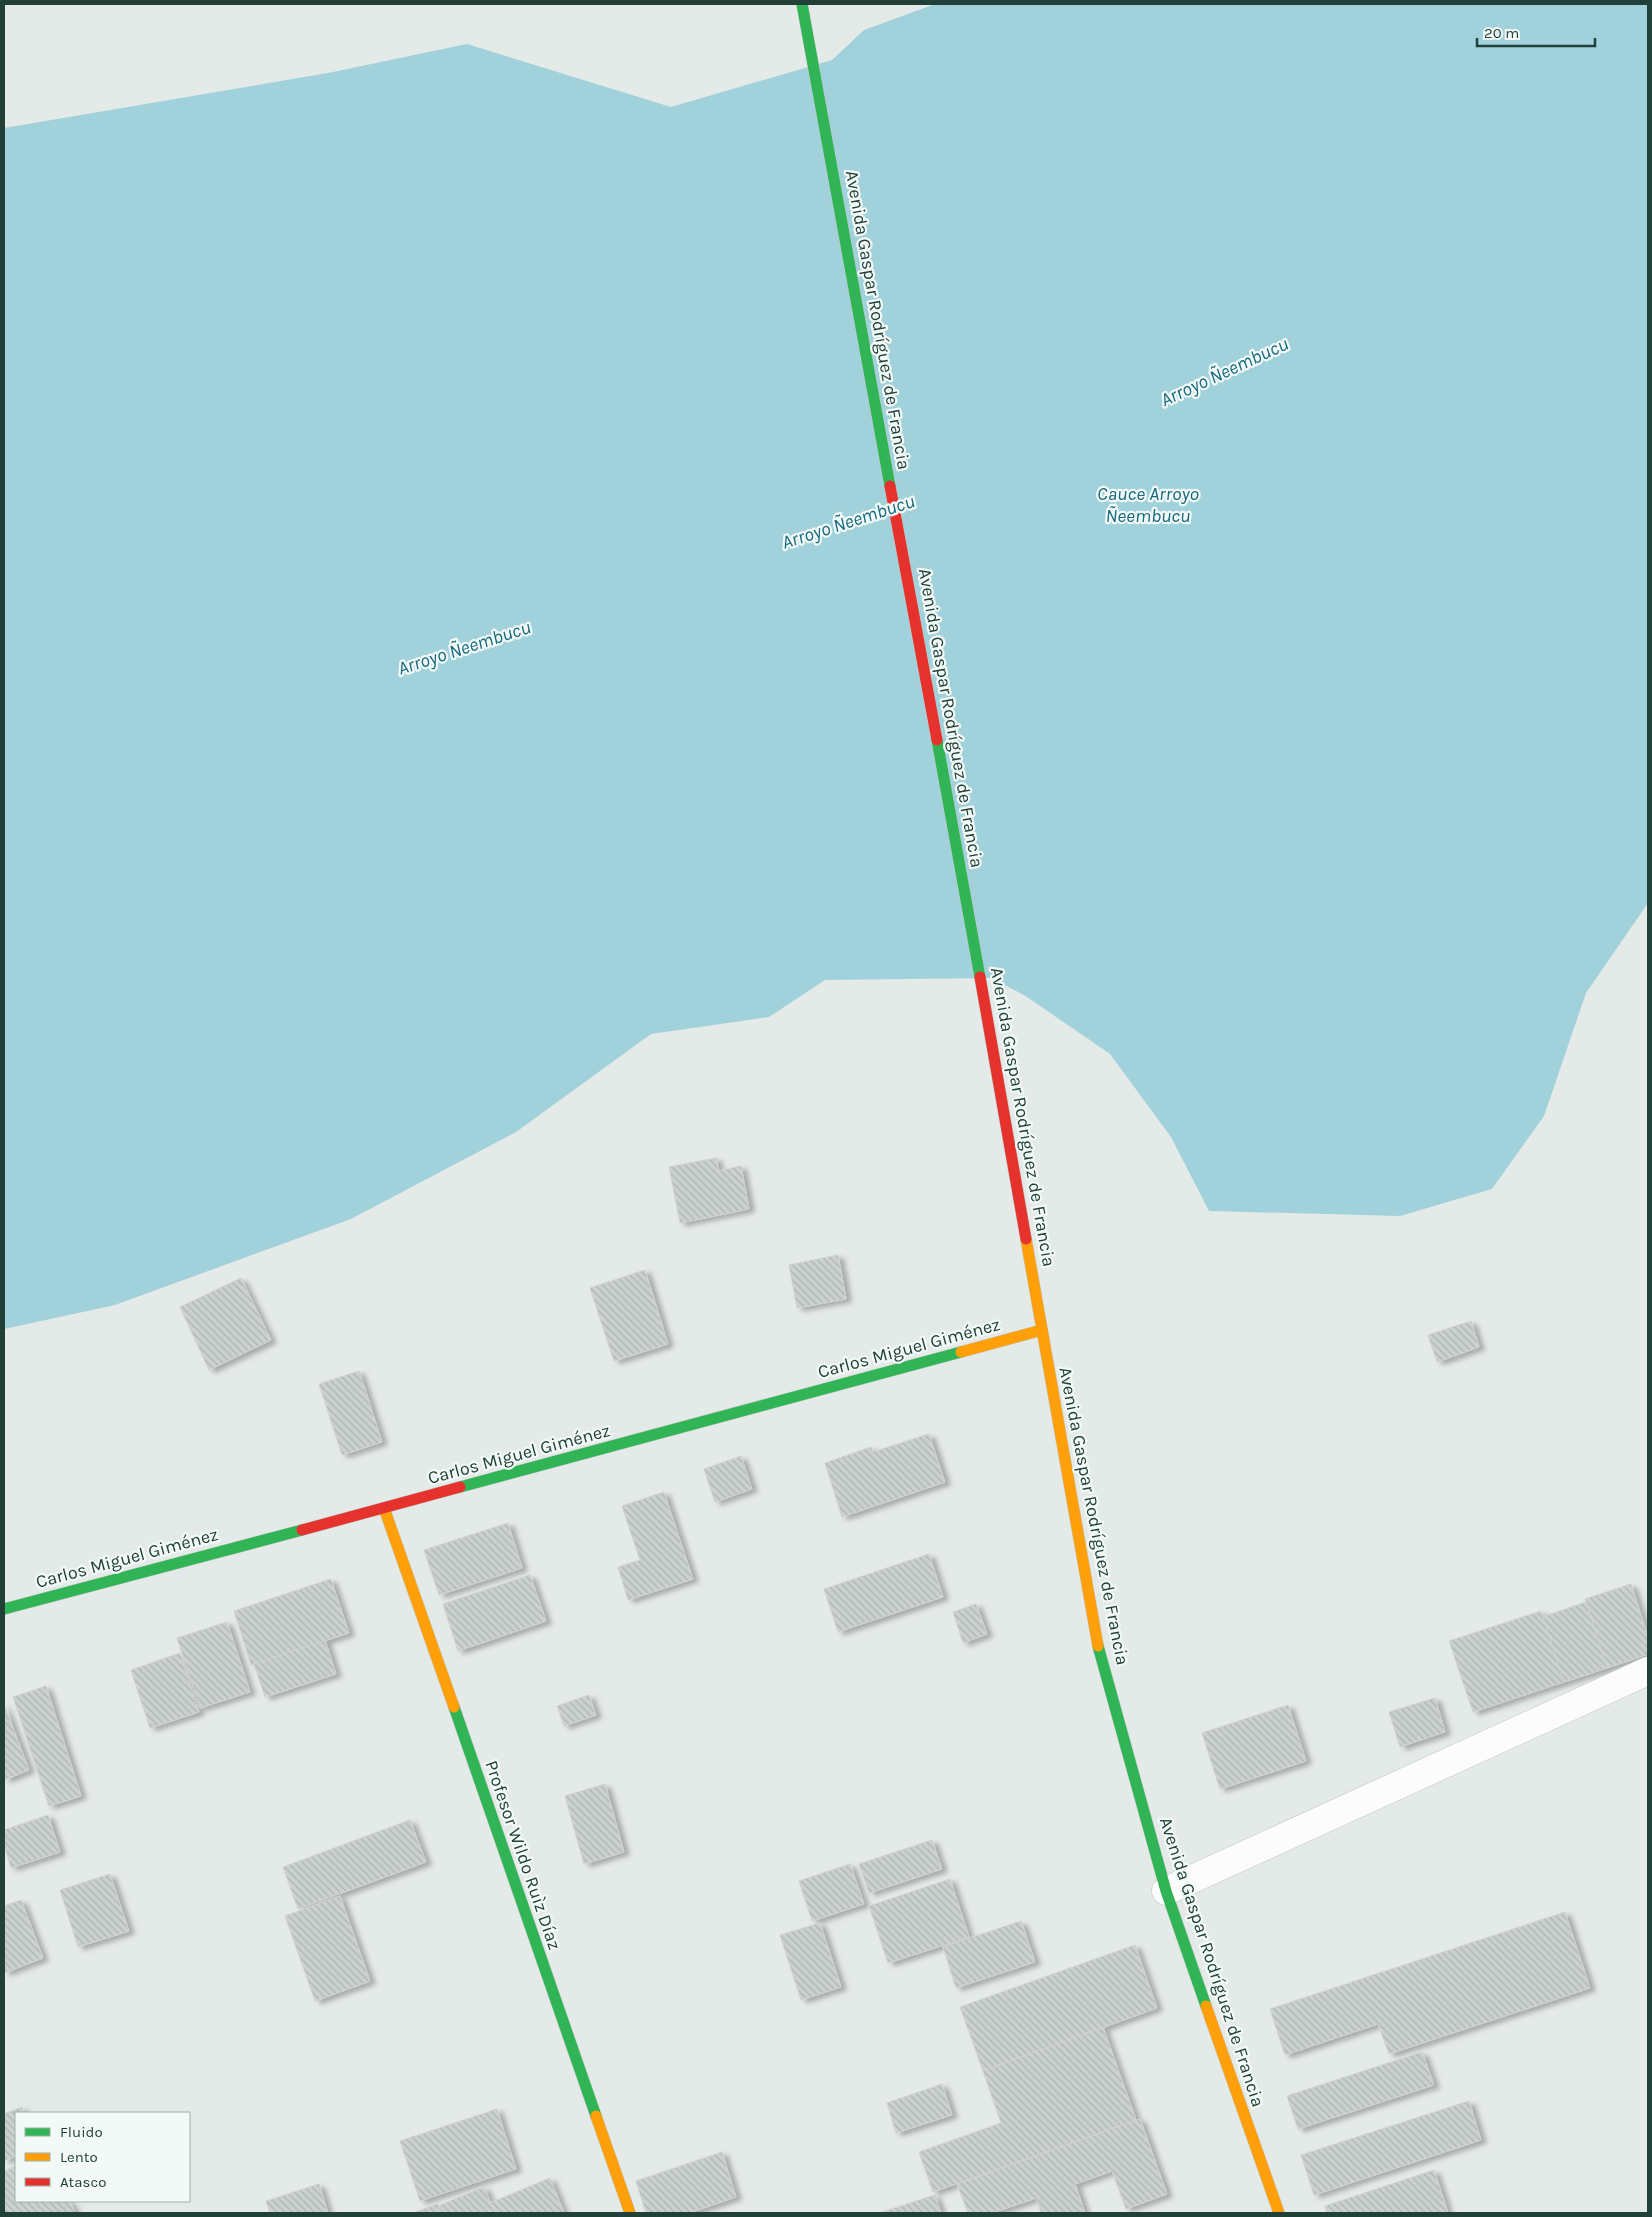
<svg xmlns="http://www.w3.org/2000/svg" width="1652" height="2217" font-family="Karla,sans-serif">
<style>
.water{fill:#a1d2dc}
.building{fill:url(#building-back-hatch);stroke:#cdd3d0;filter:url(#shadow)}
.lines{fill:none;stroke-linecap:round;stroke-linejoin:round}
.street-casing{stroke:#c1c7c5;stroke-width:29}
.fast-casing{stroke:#bfc8c5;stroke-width:12}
.slow-casing{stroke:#bfc8c5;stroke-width:12}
.jam-casing{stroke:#bfc8c5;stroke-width:12}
.street{stroke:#fbfcfb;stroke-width:28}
.fast{stroke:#30b455;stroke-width:11}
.slow{stroke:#ff9f0a;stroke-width:11}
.jam{stroke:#e5322d;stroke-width:11}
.labels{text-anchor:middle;stroke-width:4.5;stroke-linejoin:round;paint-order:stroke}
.street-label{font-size:18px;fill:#204038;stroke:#f2f9f6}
.water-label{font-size:19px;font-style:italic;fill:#146a81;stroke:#f2f9f6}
</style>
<defs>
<pattern id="building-back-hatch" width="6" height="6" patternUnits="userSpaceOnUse" patternTransform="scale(1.25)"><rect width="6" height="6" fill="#cbd1cf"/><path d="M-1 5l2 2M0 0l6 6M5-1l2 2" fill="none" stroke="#aeb4b2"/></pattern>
<filter id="shadow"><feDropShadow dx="5.5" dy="3" stdDeviation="2.5" flood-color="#0004"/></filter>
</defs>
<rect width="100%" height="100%" fill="#e4eae7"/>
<polygon class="water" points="935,4 1648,4 1648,903 1586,993 1544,1116 1492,1189 1400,1216 1209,1211 1171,1137 1110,1054 1024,995 991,978 825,980 769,1017 651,1034 516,1132 351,1219 115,1305 4,1329 4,128 328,73 467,44 671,107 832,60 864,30"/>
<g class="building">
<polygon points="716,1158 719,1171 741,1166 749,1209 680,1223 669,1167"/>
<polygon points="838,1255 846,1299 797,1308 789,1265"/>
<polygon points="645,1270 668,1344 614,1361 590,1288"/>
<polygon points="241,1278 271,1340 209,1370 180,1307"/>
<polygon points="1471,1321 1479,1347 1437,1362 1428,1335"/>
<polygon points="359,1371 382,1442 342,1455 319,1384"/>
<polygon points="929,1434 945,1482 842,1517 825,1463 871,1447 873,1452"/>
<polygon points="741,1456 752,1489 715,1502 704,1469"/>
<polygon points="664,1492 693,1579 628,1600 618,1567 640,1560 622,1506"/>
<polygon points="508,1523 522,1568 439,1595 424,1550"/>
<polygon points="929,1554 943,1597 838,1632 824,1589"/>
<polygon points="530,1575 546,1621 458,1651 443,1604"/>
<polygon points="331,1579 349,1633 251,1665 234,1611"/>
<polygon points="1631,1584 1648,1637 1648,1654 1607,1668 1585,1599"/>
<polygon points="1586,1602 1607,1668 1564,1682 1542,1617"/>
<polygon points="976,1604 987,1634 963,1643 953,1612"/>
<polygon points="1541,1611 1564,1682 1473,1712 1449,1641"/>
<polygon points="227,1622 250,1692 200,1708 177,1638"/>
<polygon points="325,1640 336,1674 265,1697 254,1664"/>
<polygon points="180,1653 199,1712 150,1728 131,1670"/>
<polygon points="46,1686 81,1796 49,1806 13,1697"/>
<polygon points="589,1695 596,1715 564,1726 557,1706"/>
<polygon points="1435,1698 1445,1732 1400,1747 1389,1712"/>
<polygon points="4,1704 29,1770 4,1780"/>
<polygon points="1288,1705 1306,1761 1220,1789 1202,1733"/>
<polygon points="605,1784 624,1852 584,1864 565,1796"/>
<polygon points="48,1815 60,1852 11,1868 4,1845 4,1830"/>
<polygon points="410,1820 426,1862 298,1909 283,1867"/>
<polygon points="932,1840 942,1869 869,1893 859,1864"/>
<polygon points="850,1864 864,1904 812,1921 799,1881"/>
<polygon points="110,1874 129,1931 78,1947 60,1890"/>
<polygon points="950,1879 969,1937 888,1963 869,1906"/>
<polygon points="340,1896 370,1981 315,2001 285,1916"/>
<polygon points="21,1900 43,1958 4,1973 4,1906"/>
<polygon points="1565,1912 1590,1988 1389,2054 1378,2024 1285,2055 1270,2009"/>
<polygon points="1021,1921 1035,1962 956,1988 943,1947"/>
<polygon points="820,1923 841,1987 801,2000 780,1935"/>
<polygon points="1135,1945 1157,2008 983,2071 960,2007"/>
<polygon points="1103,2027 1136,2120 933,2192 919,2152 1001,2123 983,2071"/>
<polygon points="1422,2052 1434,2085 1298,2129 1287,2096"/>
<polygon points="942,2084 952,2115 896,2133 887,2103"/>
<polygon points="1469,2101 1481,2140 1314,2195 1301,2155"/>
<polygon points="22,2107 24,2113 16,2113 16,2156 4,2161 4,2114"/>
<polygon points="497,2109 516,2169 420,2201 400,2141"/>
<polygon points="1140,2119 1167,2194 1126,2209 1112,2171 1075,2184 1085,2213 1041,2213 1036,2198 992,2213 968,2213 957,2184"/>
<polygon points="722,2152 736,2197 689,2213 646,2213 636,2181"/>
<polygon points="16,2166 16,2201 70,2201 75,2213 4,2213 4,2171"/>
<polygon points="1434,2170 1448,2213 1327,2213 1325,2206"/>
<polygon points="550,2178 564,2213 495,2213 490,2203"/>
<polygon points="319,2184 328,2213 270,2213 266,2201"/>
<polygon points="484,2187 495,2213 441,2213 438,2206"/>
<polygon points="935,2195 941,2213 879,2213"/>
<polygon points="437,2204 441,2213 413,2213"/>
</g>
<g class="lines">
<defs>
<polyline id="street" points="1166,1891 1648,1671"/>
<g id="fast">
<polyline points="802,4 890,486"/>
<polyline points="937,740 980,977"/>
<polyline points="460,1487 961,1352"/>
<polyline points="4,1609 302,1530"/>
<polyline points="1098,1646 1166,1891 1206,2006"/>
<polyline points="454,1707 596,2116"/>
</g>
<g id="slow">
<polyline points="1026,1239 1098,1646"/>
<polyline points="961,1352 1042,1330"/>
<polyline points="384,1508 454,1707"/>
<polyline points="1206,2006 1279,2213"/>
<polyline points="596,2116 630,2213"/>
</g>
<g id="jam">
<polyline points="890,486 937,740"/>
<polyline points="980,977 1026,1239"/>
<polyline points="302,1530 460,1487"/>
</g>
</defs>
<use href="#street" class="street-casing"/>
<use href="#fast" class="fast-casing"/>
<use href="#slow" class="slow-casing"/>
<use href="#jam" class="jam-casing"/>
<use href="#street" class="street"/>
<use href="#fast" class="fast"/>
<use href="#slow" class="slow"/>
<use href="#jam" class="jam"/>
</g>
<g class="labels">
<g class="street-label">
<text transform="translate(878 320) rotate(80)" y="6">Avenida Gaspar Rodríguez de Francia</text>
<text transform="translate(951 718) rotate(80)" y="6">Avenida Gaspar Rodríguez de Francia</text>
<text transform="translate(1023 1117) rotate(80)" y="6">Avenida Gaspar Rodríguez de Francia</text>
<text transform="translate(909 1348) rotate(-15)" y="6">Carlos Miguel Giménez</text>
<text transform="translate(519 1454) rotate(-15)" y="6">Carlos Miguel Giménez</text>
<text transform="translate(1094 1516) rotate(79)" y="6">Avenida Gaspar Rodríguez de Francia</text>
<text transform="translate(127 1558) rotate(-15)" y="6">Carlos Miguel Giménez</text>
<text transform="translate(523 1855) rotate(71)" y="6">Profesor Wildo Ruìz Díaz</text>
<text transform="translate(1212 1962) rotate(72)" y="6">Avenida Gaspar Rodríguez de Francia</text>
</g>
<g class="water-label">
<text transform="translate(1224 371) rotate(-25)" y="7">Arroyo Ñeembucu</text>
<text x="1148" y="500">Cauce Arroyo<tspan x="1148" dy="22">Ñeembucu</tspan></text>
<text transform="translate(848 521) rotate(-18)" y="7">Arroyo Ñeembucu</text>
<text transform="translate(464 647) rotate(-18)" y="7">Arroyo Ñeembucu</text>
</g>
</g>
<rect width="1652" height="2217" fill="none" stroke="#204038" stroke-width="10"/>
<rect x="15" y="2112" width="175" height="90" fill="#f2f9f6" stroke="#9eafaa"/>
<rect x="25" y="2128" width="25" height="8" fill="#30b455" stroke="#9eafaa"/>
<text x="60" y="2137" font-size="15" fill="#204038">Fluido</text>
<rect x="25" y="2153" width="25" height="8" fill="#ff9f0a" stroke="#9eafaa"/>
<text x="60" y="2162" font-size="15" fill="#204038">Lento</text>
<rect x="25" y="2178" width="25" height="8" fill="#e5322d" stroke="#9eafaa"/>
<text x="60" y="2187" font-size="15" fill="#204038">Atasco</text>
<path d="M1477 38v8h118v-8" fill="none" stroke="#204038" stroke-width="2.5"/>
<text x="1484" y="38" font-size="15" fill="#204038" stroke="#f2f9f6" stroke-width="4" paint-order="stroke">20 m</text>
</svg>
